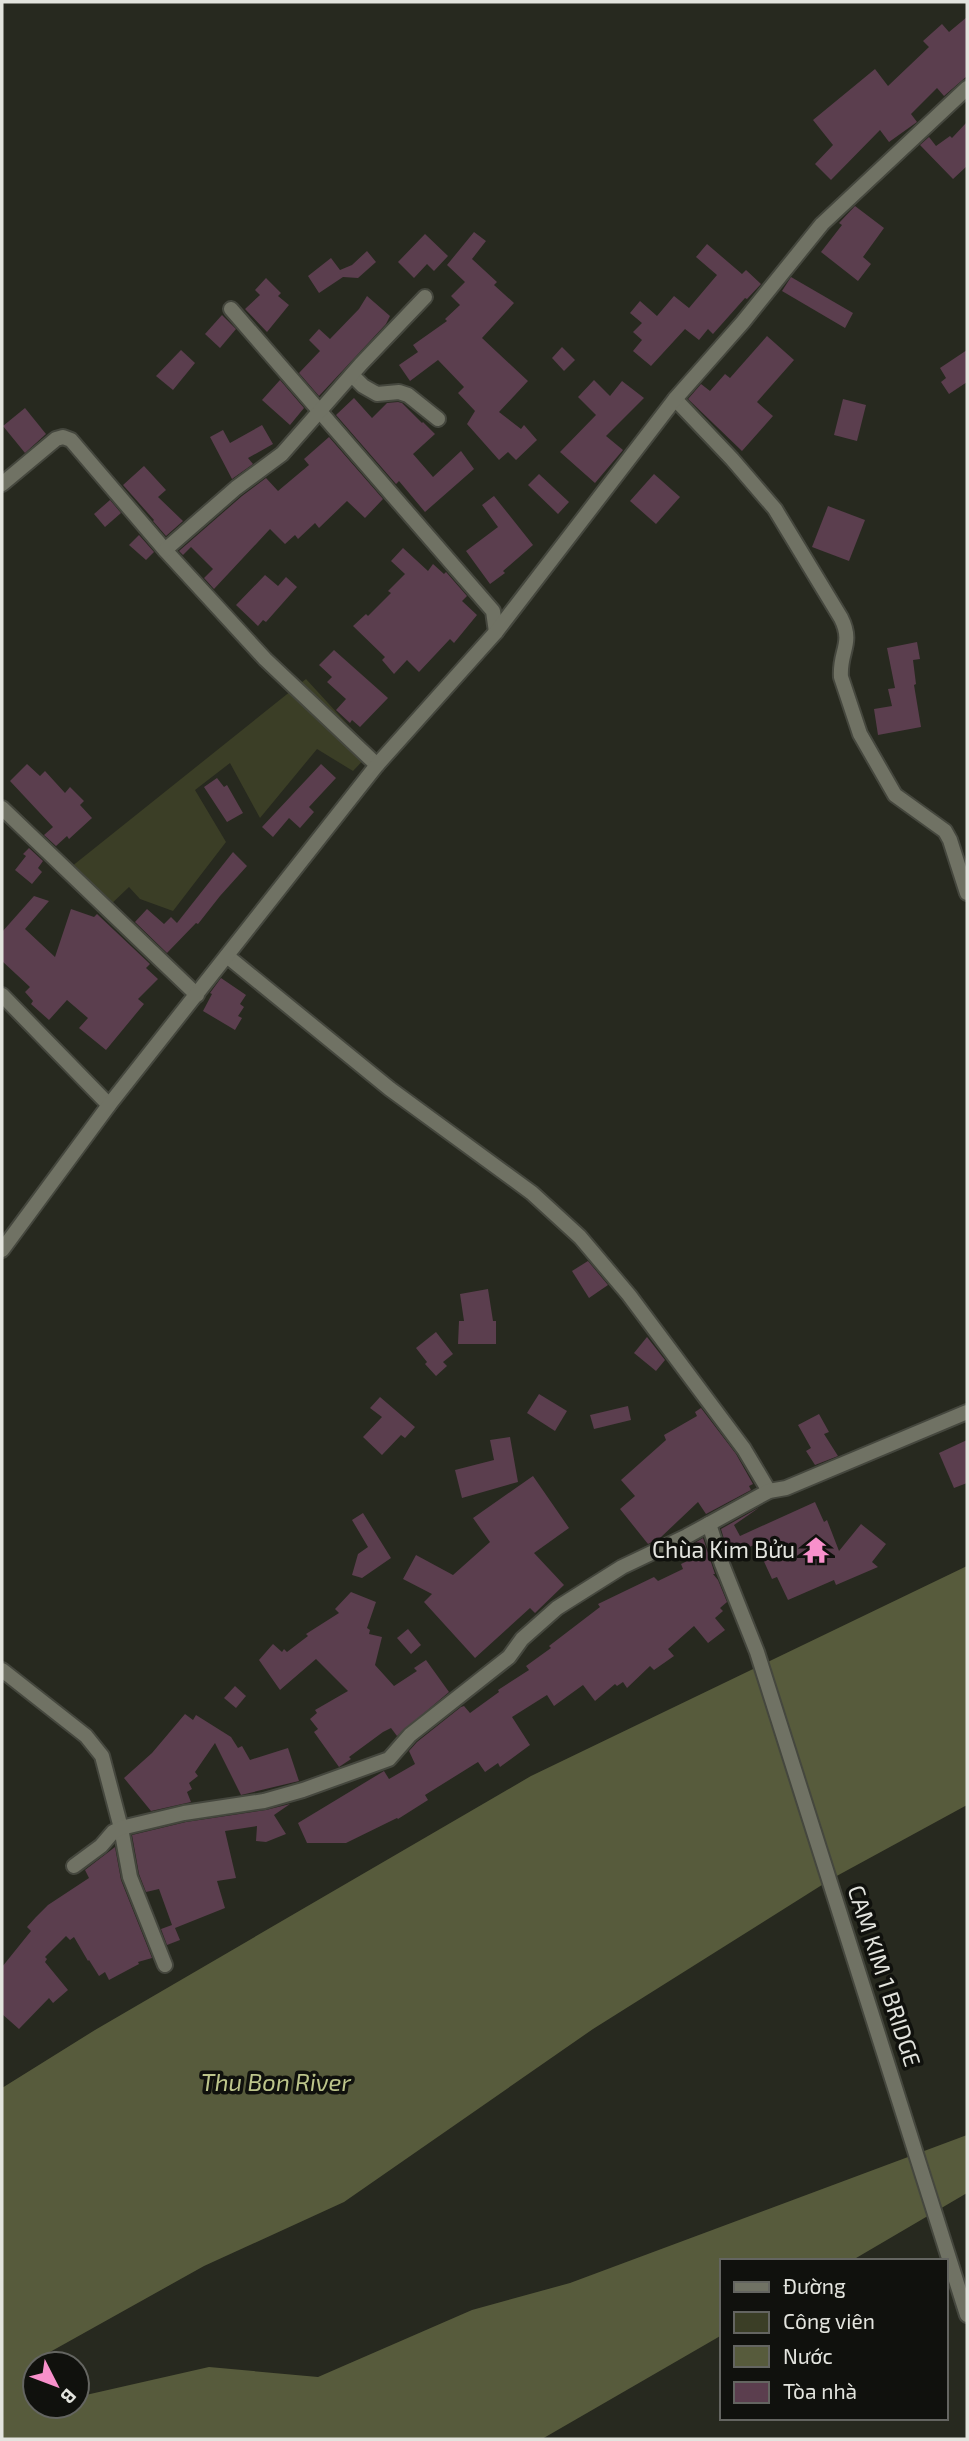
<svg xmlns="http://www.w3.org/2000/svg" width="969" height="2441" font-family="'Exo 2',sans-serif">
<style>
.green{fill:#3b3e26}
.water{fill:#575b3c}
.building{fill:#5b3e4e}
.lines{fill:none;stroke-linecap:round;stroke-linejoin:round}
.street-casing{stroke:#45473e;stroke-width:18}
.street{stroke:#707264;stroke-width:14}
.labels{text-anchor:middle;stroke-width:7;stroke-linejoin:round;paint-order:stroke}
.poi-label{font-size:23px;fill:#e3e4de;stroke:#10110d;text-anchor:end}
.street-label{font-size:23px;fill:#e3e4de;stroke:#10110d}
.water-label{font-size:24px;font-style:italic;fill:#bdc58b;stroke:#10110d}
</style>
<rect width="100%" height="100%" fill="#27291f"/>
<polygon class="green" points="306,679 372,751 353,771 317,749 260,818 230,763 195,790 226,842 173,911 140,899 129,887 107,908 71,867"/>
<polygon class="water" points="967,1566 967,1805 833,1878 593,2029 344,2202 204,2266 41,2357 46,2364 35,2364 35,2406 77,2406 77,2397 209,2367 318,2377 472,2310 570,2283 967,2135 967,2193 851,2261 722,2261 722,2335 542,2439 2,2439 2,2088 95,2030 531,1776"/>
<g class="building">
<polygon points="967,17 967,76 944,96 937,88 911,114 917,122 889,142 880,130 831,180 815,164 833,145 813,120 875,69 888,86 929,47 923,41 942,24 949,32"/>
<polygon points="967,122 967,166 953,179 920,145 929,137 936,146 950,136 952,138"/>
<polygon points="855,206 884,228 863,257 871,264 858,281 821,252 842,225 839,223"/>
<polygon points="474,232 486,241 472,259 497,282 494,285 514,303 482,338 528,381 499,412 521,429 524,425 537,440 516,460 508,452 499,460 467,424 475,411 458,393 464,387 438,360 410,381 399,365 418,352 413,345 447,321 445,319 460,305 451,296 465,282 447,265"/>
<polygon points="425,234 448,256 434,271 427,264 414,278 398,262"/>
<polygon points="707,244 742,274 746,270 761,284 747,299 745,298 713,334 708,329 699,340 685,329 651,366 633,351 642,340 633,332 642,323 630,313 640,301 657,316 674,296 689,308 717,275 696,257"/>
<polygon points="367,251 376,262 358,278 343,277 319,293 308,276 331,258 340,270 352,265"/>
<polygon points="791,277 853,313 845,328 782,291"/>
<polygon points="266,278 281,293 278,296 289,305 267,332 245,309 260,295 255,290"/>
<polygon points="367,296 390,316 386,324 319,396 299,373 320,351 309,340 319,329 330,339 359,309"/>
<polygon points="222,315 236,329 220,348 205,334"/>
<polygon points="767,336 794,360 757,402 773,416 742,451 688,399 701,384 710,391 725,374 730,378"/>
<polygon points="562,347 575,360 564,371 552,358"/>
<polygon points="181,350 195,363 173,390 156,376"/>
<polygon points="967,350 967,382 949,394 941,382 946,378 940,368"/>
<polygon points="280,380 304,408 290,425 262,400"/>
<polygon points="594,380 610,396 622,381 644,398 606,436 623,450 595,483 560,452 596,415 578,397"/>
<polygon points="354,398 372,418 387,403 398,402 402,403 422,423 423,422 435,434 413,454 433,477 461,451 474,469 425,512 399,481 396,484 336,415"/>
<polygon points="843,399 866,405 857,441 834,435"/>
<polygon points="25,408 46,434 25,453 3,426"/>
<polygon points="262,425 273,444 248,458 253,464 232,479 210,437 223,430 230,443"/>
<polygon points="329,437 383,499 365,518 347,501 319,528 315,523 298,539 295,535 285,544 270,529 214,589 204,578 213,569 191,547 183,555 179,551 242,496 266,478 278,491 309,465 304,459"/>
<polygon points="144,466 166,490 158,497 183,521 166,536 153,521 154,520 123,485"/>
<polygon points="539,474 569,502 558,514 528,485"/>
<polygon points="654,474 680,497 656,524 630,501"/>
<polygon points="494,496 533,545 503,571 505,573 490,584 466,551 498,527 482,505"/>
<polygon points="110,500 121,513 105,527 94,514"/>
<polygon points="828,506 865,520 849,561 812,547"/>
<polygon points="139,535 154,552 146,560 129,545"/>
<polygon points="403,548 428,571 433,564 444,574 446,572 467,596 462,601 477,615 454,643 450,639 419,672 407,660 394,674 382,660 385,657 353,626 366,614 368,616 391,593 388,591 405,574 391,561"/>
<polygon points="265,575 278,586 286,577 297,587 266,622 263,620 258,626 236,605"/>
<polygon points="917,642 920,659 913,660 916,684 914,685 921,727 878,735 874,709 892,706 888,689 895,688 887,648"/>
<polygon points="334,650 388,698 360,727 352,720 350,723 336,710 346,699 327,682 332,677 319,665"/>
<polygon points="27,764 40,776 45,771 65,793 70,787 84,801 80,805 92,818 69,839 67,836 56,846 44,835 53,827 10,781"/>
<polygon points="321,764 336,778 309,807 314,812 300,828 289,818 273,837 262,827"/>
<polygon points="217,778 224,787 227,785 243,813 227,822 204,787"/>
<polygon points="29,848 43,861 38,868 42,872 32,884 15,870 26,856 23,854"/>
<polygon points="233,852 247,866 220,896 198,924 196,923 167,953 135,922 147,909 164,924 171,917 177,923"/>
<polygon points="34,896 49,901 25,929 55,957 71,909 94,917 97,914 150,964 146,968 158,979 138,999 144,1004 106,1050 79,1028 88,1018 67,1000 49,1020 31,1004 33,1001 25,992 30,987 2,961 2,932"/>
<polygon points="221,978 246,995 240,1004 244,1007 238,1016 242,1018 235,1030 203,1011 212,994 210,993"/>
<polygon points="588,1261 608,1285 589,1298 572,1271"/>
<polygon points="488,1289 493,1321 496,1321 496,1344 458,1344 459,1321 464,1321 460,1294"/>
<polygon points="436,1332 453,1354 443,1362 447,1366 436,1376 425,1364 427,1362 416,1348"/>
<polygon points="647,1337 665,1360 656,1371 634,1353"/>
<polygon points="539,1394 567,1411 555,1431 527,1413"/>
<polygon points="380,1397 415,1427 405,1438 401,1435 382,1455 363,1437 382,1417 370,1408"/>
<polygon points="628,1406 631,1420 594,1429 590,1415"/>
<polygon points="701,1408 736,1454 753,1484 749,1486 751,1490 706,1514 698,1502 660,1538 648,1544 620,1509 635,1496 621,1480 666,1440 664,1435 697,1416 695,1412"/>
<polygon points="819,1414 829,1432 824,1434 838,1456 815,1465 806,1451 811,1448 798,1425"/>
<polygon points="510,1437 518,1482 462,1498 455,1470 494,1460 490,1440"/>
<polygon points="967,1440 967,1483 954,1488 939,1453"/>
<polygon points="533,1476 569,1528 534,1553 564,1585 535,1613 530,1608 475,1658 424,1602 432,1594 403,1579 416,1555 453,1575 490,1542 473,1518"/>
<polygon points="815,1502 824,1522 827,1520 839,1551 861,1524 886,1544 872,1562 878,1567 836,1585 834,1580 788,1600 777,1577 772,1579 756,1544 729,1556 721,1529 760,1507 734,1525 740,1536"/>
<polygon points="363,1513 391,1558 362,1578 352,1575 358,1554 368,1547 352,1520"/>
<polygon points="703,1538 715,1574 713,1574 718,1580 727,1602 720,1608 723,1611 715,1618 725,1630 708,1643 694,1626 668,1649 674,1656 654,1670 650,1666 627,1688 623,1682 617,1686 615,1684 595,1701 583,1685 554,1706 547,1695 512,1717 530,1745 500,1767 498,1763 485,1772 478,1762 425,1795 428,1800 398,1819 397,1818 346,1843 307,1843 298,1823 384,1771 389,1779 415,1764 409,1751 417,1742 461,1707 464,1706 470,1713 499,1692 498,1690 529,1670 526,1666 551,1648 549,1646 600,1607 598,1604 654,1577 658,1581 683,1569 681,1564 698,1556 693,1544"/>
<polygon points="351,1592 376,1602 367,1628 370,1630 369,1634 382,1637 375,1665 394,1686 417,1671 414,1668 426,1660 449,1692 397,1736 391,1728 383,1732 349,1757 351,1759 339,1767 314,1732 318,1729 310,1719 317,1713 315,1710 348,1691 316,1659 280,1690 259,1660 273,1644 282,1652 284,1649 287,1652 308,1636 306,1634 339,1613 335,1609"/>
<polygon points="408,1629 421,1645 411,1654 397,1638"/>
<polygon points="235,1686 246,1696 236,1708 224,1698"/>
<polygon points="185,1714 193,1720 196,1715 231,1737 238,1748 242,1746 250,1760 288,1748 299,1781 241,1795 215,1743 195,1772 198,1776 189,1783 192,1789 187,1792 191,1802 151,1811 124,1778 152,1753"/>
<polygon points="290,1804 274,1815 286,1834 266,1842 256,1841 257,1826 225,1831 236,1878 217,1881 225,1908 175,1928 180,1940 167,1945 161,1929 172,1925 159,1889 146,1892 139,1874 132,1835 186,1822 266,1810"/>
<polygon points="115,1847 121,1880 152,1958 138,1962 139,1964 109,1980 105,1972 99,1976 89,1960 88,1961 74,1937 70,1940 66,1936 45,1957 47,1959 45,1962 68,1990 53,2003 49,1998 19,2029 2,2014 2,1967 31,1931 27,1927 36,1917 48,1905 89,1878 85,1870"/>
</g>
<g class="lines">
<defs>
<g id="street">
<polyline points="231,309 493,611 496,632"/>
<polyline points="352,375 363,386 377,394 399,392 408,395 438,419"/>
<path d="M675,399L732,459L775,509L841,618C854,644 839,651 841,677L860,734L895,795L945,831L950,840L967,893"/>
<polyline points="2,484 56,439 63,437 71,440 165,550 265,659 377,765"/>
<polyline points="165,550 236,488 282,454 361,364 425,297"/>
<polyline points="2,808 197,995"/>
<polyline points="227,956 390,1089 532,1193 580,1237 629,1295 744,1449 769,1491"/>
<polyline points="2,995 109,1105"/>
<polyline points="2,1250 109,1105 377,765 496,632 675,399 743,322 822,224 967,88"/>
<polyline points="709,1524 722,1564 757,1652 967,2315"/>
<polyline points="2,1670 86,1736 102,1756 121,1828 130,1877 165,1965"/>
<polyline points="74,1866 101,1846 113,1832 121,1828 184,1813 264,1801 303,1790 389,1759 410,1735 509,1657 522,1639 557,1608 622,1567 687,1536 769,1491 786,1488 967,1412"/>
</g>
</defs>
<use href="#street" class="street-casing"/>
<use href="#street" class="street"/>
</g>
<defs>
<symbol id="temple-bare" viewBox="-9 -9 18 18"><path d="M0-6L5-2H3V0L6.5 2.5H4V6H1.5V3h-3V6H-4V2.5H-6.5L-3 0V-2H-5Z" fill="#f890cb" stroke="#10110d" stroke-width="2.5" paint-order="stroke"/></symbol>
</defs>
<g fill-rule="evenodd">
<use href="#temple-bare" x="797" y="1531" width="38" height="38"/>
</g>
<g class="labels">
<g class="poi-label">
<text x="795" y="1558">Chùa Kim Bửu</text>
</g>
<g class="street-label">
<text transform="translate(884 1976) rotate(72)" y="8">CAM KIM 1 BRIDGE</text>
</g>
<g class="water-label">
<text x="276" y="2091">Thu Bon River</text>
</g>
</g>
<rect width="969" height="2441" fill="none" stroke="#e3e4de" stroke-width="7"/>
<rect x="720" y="2259" width="228" height="161" fill="#10110d" stroke="#646561" stroke-width="2"/>
<rect x="734" y="2282" width="35" height="10" fill="#707264" stroke="#646561" stroke-width="2"/>
<text x="783" y="2294" font-size="21" fill="#e3e4de">Đường</text>
<rect x="734" y="2312" width="35" height="21" fill="#3b3e26" stroke="#646561" stroke-width="2"/>
<text x="783" y="2329" font-size="21" fill="#e3e4de">Công viên</text>
<rect x="734" y="2346" width="35" height="21" fill="#575b3c" stroke="#646561" stroke-width="2"/>
<text x="783" y="2364" font-size="21" fill="#e3e4de">Nước</text>
<rect x="734" y="2382" width="35" height="21" fill="#5b3e4e" stroke="#646561" stroke-width="2"/>
<text x="783" y="2399" font-size="21" fill="#e3e4de">Tòa nhà</text>
<g transform="translate(56 2385) rotate(132)"><circle r="33" fill="#10110d" stroke="#646561" stroke-width="2"/>
<path d="M0-5L12 26L0 18L-12 26Z" fill="#f890cb"/>
<text y="-10" font-size="19" font-weight="bold" text-anchor="middle" fill="#e3e4de">B</text>
</g>
</svg>
